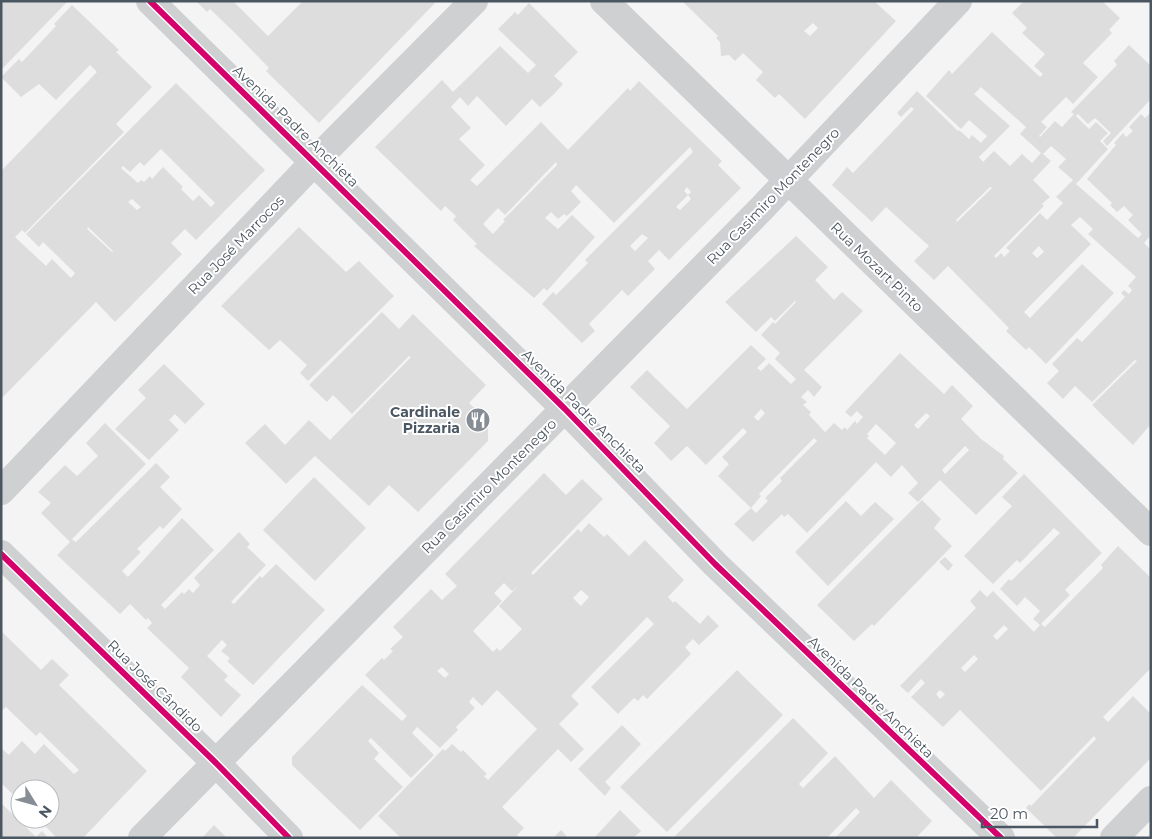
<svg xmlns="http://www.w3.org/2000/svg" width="1152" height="839" font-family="Montserrat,sans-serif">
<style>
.building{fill:#ddddde;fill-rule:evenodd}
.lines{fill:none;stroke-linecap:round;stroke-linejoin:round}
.minor{stroke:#ced0d2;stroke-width:28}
.cycleway-casing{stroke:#fff;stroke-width:9}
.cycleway{stroke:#d6006c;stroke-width:6}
.labels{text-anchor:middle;stroke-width:4;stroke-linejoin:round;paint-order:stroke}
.street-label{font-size:14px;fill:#4a5661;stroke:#fff}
.poi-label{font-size:14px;font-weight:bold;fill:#4a5661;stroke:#fff;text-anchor:end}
</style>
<rect width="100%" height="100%" fill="#f4f4f4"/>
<g class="building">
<polygon points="1,1 68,1 1,70"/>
<polygon points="196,1 233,1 268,36 303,1 433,1 435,3 319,123 266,71 269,68 235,33 210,9 207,12"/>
<path d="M682,1H874L896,21L805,119L779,94L775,98L756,80L763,72L743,53L735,61L729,55L721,56L720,42L716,38L718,36ZM813,23L818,28L810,36L804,31Z"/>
<path d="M1024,1H1102L1120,18L1109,30L1112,33L1083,63L1098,77L1073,104L1066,97L1041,122L1047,127L1039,136L1040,137L1055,121L1062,127L1074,114L1071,112L1117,65L1114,61L1129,45L1151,66V99L1107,146L1103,141L1111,133L1095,118L1088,124L1078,114L1076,116L1089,129L1096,122L1108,133L1100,141L1108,149L1076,184L1138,238L1142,234L1128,220L1133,215L1124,206L1117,212L1110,205L1112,203L1087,179L1116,145L1114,143L1123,133L1126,137L1133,131L1129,127L1141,114L1145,118L1151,112V235L1144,243L1151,250V424L1133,445L1092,405L1137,361L1135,360L1092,402L1075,386L1063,399L1047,383L1059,371L1052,364L1077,338L1082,342L1125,297L1121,293L1124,290L1129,294L1132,290L1128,286L1136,277L1088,234L1093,229L1080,217L1071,225L1091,244L1024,312L1030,318L1082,264L1114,293L1046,364L1029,347L1026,350L1006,331L1009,328L948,266L934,280L914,261L929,246L886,207L872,222L832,185L847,167L853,173L914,109L911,107L901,117L897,113L917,91L958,131L959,130L969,139L972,135L981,143L987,136L969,120L961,129L926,96L949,70L952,74L992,32L1040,77L1043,74L1034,66L1045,54L1022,33L1027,28L1012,13ZM981,87L1026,127L1020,134L1041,153L1032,163L1022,154L1010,166L994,151L983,162L979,157L1010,126L974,94ZM1051,146L1066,159L1058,167L1073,180L1056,197L1063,203L1047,220L1040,213L1006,248L1010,251L1004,257L1001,253L996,258L994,256L1044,206L1042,204L1050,197L1033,180L1051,161L1043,154ZM990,187L992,188L957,222L956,220ZM1039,246L1044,252L1037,258L1032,253Z"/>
<path d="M529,3L578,52L554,76L563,84L555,93L540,107L532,99L506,126L477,96L468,106L460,97L451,107L471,128L459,139L485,165L470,180L477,186L541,122L568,150L628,88L630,91L639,81L722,161L718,165L741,188L669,260L659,250L648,261L655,269L628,296L622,290L589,324L595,331L582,343L542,304L553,292L556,295L588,263L585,260L693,152L690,147L614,223L576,185L571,191L581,202L567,216L564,214L558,219L551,212L545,218L558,229L572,215L595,237L547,291L544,288L534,298L474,246L477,244L453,220L456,216L445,206L441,211L375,147L442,80L453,92L500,46L528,73L536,65L498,29L515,12L518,15ZM556,162L557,165L503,220L505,221L493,234L483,224L498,208L505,215ZM687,187L691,192L688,195L691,199L680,210L676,207L688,195L684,191ZM642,234L648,238L635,251L630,246Z"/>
<path d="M72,5L119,50L116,52L152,87L116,124L124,132L25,233L22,230L15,237L46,266L52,259L71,278L75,273L43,242L39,247L26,234L176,83L265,170L196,240L185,229L171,243L182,254L115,322L96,302L1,399V171L97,72L90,65L56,100L39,84L21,97L1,77L19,59L22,62L56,26L54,24ZM161,149L215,203L211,207L199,195L193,201L181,189L183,187L163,167L152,179L150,176L144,182L141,180L138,183L121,168L123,166L130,172L140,162L144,166ZM132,199L141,207L137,210L128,202ZM88,227L113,251L112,252L87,229Z"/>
<polygon points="299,227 346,272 359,261 394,296 308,381 300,373 307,365 280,340 269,350 221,306"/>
<path d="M796,236L828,267L815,280L834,300L842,292L863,311L804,370L822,387L814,397L808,390L801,397L807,402L803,405L811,412L809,415L825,432L834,423L842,430L845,427L847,430L855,421L857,424L863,417L857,411L851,417L845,412L900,353L944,394L952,385L973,406L961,419L981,439L1004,456L1003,459L1018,473L976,515L940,480L918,502L908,493L918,483L902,465L891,477L876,462L807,533L788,514L784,517L782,514L753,542L734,524L751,508L756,513L768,501L765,498L782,481L780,478L817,441L814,438L759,494L761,496L751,508L718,476L729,464L722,457L747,432L743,428L706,465L687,446L671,461L654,443L670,426L630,387L647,370L687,409L751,345L766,359L757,368L761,371L769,363L791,384L796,379L775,359L780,353L761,335L773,322L775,324L796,302L795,301L775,321L771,317L756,332L725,302ZM761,409L765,413L758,421L754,417ZM926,413L930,416L918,429L914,425ZM876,424L896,443L885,455L867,438L869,436L867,434ZM965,446L969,450L945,474L942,470Z"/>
<polygon points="382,312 399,329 413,314 486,385 469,403 488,421 488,441 418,512 389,485 369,506 315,456 286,484 245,443 265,424 285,445 309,420 330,440 411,357 409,356 352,414 333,395 327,402 309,385"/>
<polygon points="164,364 205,404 185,424 175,414 169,420 179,430 149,460 115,429 146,398 138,390"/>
<polygon points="105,423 146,464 72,539 74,541 76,542 156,463 170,477 160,487 182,509 163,529 160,526 137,549 141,552 122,571 128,577 182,518 214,550 161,605 165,609 182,592 184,594 189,589 193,593 200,585 194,578 239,532 250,544 247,547 266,565 231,602 234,604 260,576 262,578 276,564 325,610 253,685 227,661 230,658 221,651 227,645 222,640 207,656 228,676 224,680 241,695 221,717 181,677 189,668 147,628 152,623 148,618 146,620 130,604 120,614 57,555 70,542 41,513 51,503 38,492 65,465 77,476 98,456 86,443"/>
<path d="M544,473L566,495L582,479L603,499L531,573L533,575L578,529L581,532L589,523L604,537L607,534L629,556L645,540L684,580L668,597L673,603L675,601L700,624L708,615L719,626L699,645L693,639L685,647L691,654L647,699L643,695L638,701L634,698L618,714L591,687L654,624L647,617L571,696L579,704L559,724L584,749L571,762L558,749L502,807L524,828L517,835L520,838H401L378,816L443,749L445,751L452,744L461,752L463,750L487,774L484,776L488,780L537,729L497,690L482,706L473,697L469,702L475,708L456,727L458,730L440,748L417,727L412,733L434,755L411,778L371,738L368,741L379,753L374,759L403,787L360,830L292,765V757L362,685L402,721L407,716L365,675L382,658L384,660L393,651L390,649L403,637L393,627L431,589L442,600L457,586L445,574ZM504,583L512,591L519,585L499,606L522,629L500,651L497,648L493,652L473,631L502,601L494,593ZM581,590L589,597L581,606L573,598ZM442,667L449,674L445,678L437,671Z"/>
<path d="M1024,474L1102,553L1065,590L1070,595L1041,624L1045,627L1103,568L1101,565L1118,546L1151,578V668L1103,717L1108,722L1133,696L1151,714V758L1073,838H1057L1026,808L1029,804L1031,806L1096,739L1094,736L1041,791L960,710L943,727L911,697L925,683L921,679L908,693L900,686L976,608L970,601L980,590L987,597L993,591L1034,632L1040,625L1033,619L1040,611L1025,597L1017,606L1000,589L1009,579L1011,581L1060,533L1054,528L1020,563L1017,560L993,584L964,556L1012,506L1002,497ZM1004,625L1008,629L997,640L993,636ZM974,655L978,659L965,672L961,668ZM940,690L945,694L940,699L936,694Z"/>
<polygon points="314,477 366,528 315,581 263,530"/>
<polygon points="922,500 941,519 934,528 952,546 874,626 872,624 854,641 817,605"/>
<polygon points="846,501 861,516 875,502 894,519 828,586 795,552"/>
<polygon points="945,557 953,565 948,571 939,562"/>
<polygon points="1,631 41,670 52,659 69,675 59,685 147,771 83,838 57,838 38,819 50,819 50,789 20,789 20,801 1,783 1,748 9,755 22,741 35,754 44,744 74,774 79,770 40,732 36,736 6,707 1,711"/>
<polygon points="737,670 783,715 667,832 620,787"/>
<polygon points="793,718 828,753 799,784 803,788 835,756 874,798 891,780 932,821 916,838 835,838 860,812 856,808 827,838 673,838"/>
<polygon points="622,725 641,744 605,782 611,788 605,796 578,769"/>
<polygon points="1,803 36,837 42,831 48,838 1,838"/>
<polygon points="620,810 641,831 633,838 594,838"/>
<polygon points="214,825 227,838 202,838"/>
<polygon points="561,830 568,838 553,838"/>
</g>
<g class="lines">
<g class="minor">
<polyline points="150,1 565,409 715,564 1001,838"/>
<polyline points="604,1 1151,532"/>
<polyline points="1,491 315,161 474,1"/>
<polyline points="1,554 216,763 289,838"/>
<polyline points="142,838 763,207 958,1"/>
<polyline points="1114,838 1151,800"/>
</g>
<defs>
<g id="cycleway">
<polyline points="150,1 565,409 715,564 1001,838"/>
<polyline points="1,554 216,763 289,838"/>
</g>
</defs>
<use href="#cycleway" class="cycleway-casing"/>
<use href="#cycleway" class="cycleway"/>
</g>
<defs>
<symbol id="restaurant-disc" viewBox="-11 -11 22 22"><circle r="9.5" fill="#868d94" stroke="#fff"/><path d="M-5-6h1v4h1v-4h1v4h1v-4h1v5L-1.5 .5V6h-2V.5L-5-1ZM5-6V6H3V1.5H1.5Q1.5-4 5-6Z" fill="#fff"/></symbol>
</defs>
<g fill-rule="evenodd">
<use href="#restaurant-disc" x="464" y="406" width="28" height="28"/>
</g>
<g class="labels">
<g class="street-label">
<text transform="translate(296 126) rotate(44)" y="5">Avenida Padre Anchieta</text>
<text transform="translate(773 196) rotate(-46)" y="5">Rua Casimiro Montenegro</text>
<text transform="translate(236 245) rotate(-46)" y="5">Rua José Marrocos</text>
<text transform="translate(877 267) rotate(44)" y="5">Rua Mozart Pinto</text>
<text transform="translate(584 411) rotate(45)" y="5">Avenida Padre Anchieta</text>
<text transform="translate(489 486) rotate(-45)" y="5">Rua Casimiro Montenegro</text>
<text transform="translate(155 686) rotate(44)" y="5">Rua José Cândido</text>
<text transform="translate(871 697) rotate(44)" y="5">Avenida Padre Anchieta</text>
</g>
<g class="poi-label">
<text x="460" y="417">Cardinale<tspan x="460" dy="16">Pizzaria</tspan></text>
</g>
</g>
<rect width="1152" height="839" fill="none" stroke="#4a5661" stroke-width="5"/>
<g transform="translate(35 804) rotate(127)"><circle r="24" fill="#ffffff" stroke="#b7bbc0"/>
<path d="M0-4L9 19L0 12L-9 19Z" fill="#868d94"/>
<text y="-8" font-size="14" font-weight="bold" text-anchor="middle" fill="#4a5661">N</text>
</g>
<path d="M982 819v8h115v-8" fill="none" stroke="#4a5661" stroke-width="2.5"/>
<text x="990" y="819" font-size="15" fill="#4a5661" stroke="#ffffff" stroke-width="4" paint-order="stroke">20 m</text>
</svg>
